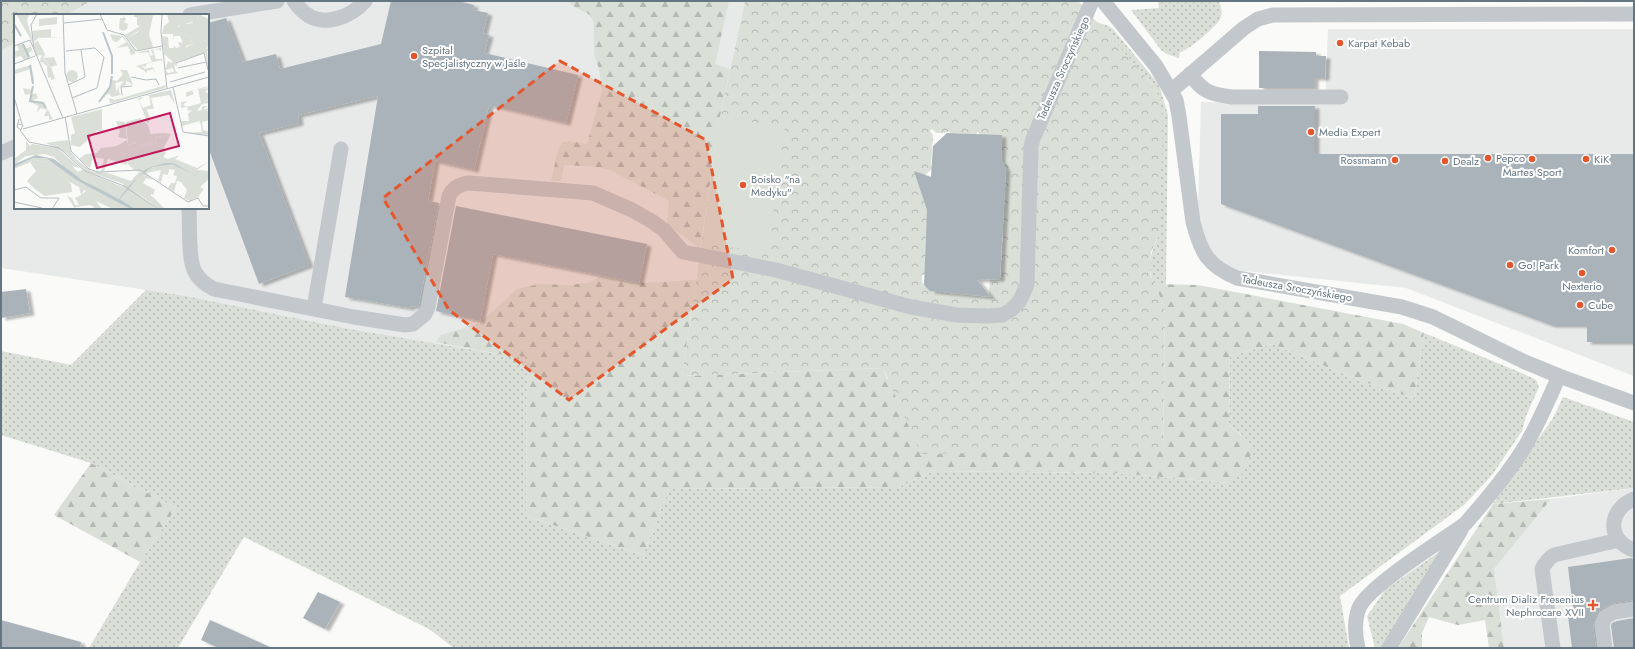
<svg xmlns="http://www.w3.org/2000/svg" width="1635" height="649" font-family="Jost,sans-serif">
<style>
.built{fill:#e8e9e9;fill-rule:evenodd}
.grass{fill:url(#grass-dots)}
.forest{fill:url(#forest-firs)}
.park{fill:url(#park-crowns);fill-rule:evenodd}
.garden{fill:#dadfd7}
.building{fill:#aab3b9;filter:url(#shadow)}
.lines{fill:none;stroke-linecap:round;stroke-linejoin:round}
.service{stroke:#c3c8cc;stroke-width:15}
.marked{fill:#e4572e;fill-opacity:0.2;stroke:#e4572e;stroke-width:3;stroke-dasharray:8 5;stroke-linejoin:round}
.poi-dot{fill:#e4572e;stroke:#fff;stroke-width:1.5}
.labels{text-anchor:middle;stroke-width:4;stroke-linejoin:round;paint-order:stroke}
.poi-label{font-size:11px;fill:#657683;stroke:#fff;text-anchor:start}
.street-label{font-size:11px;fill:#657683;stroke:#fff}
.inset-river{fill:none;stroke:#bbc7cb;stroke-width:2}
.inset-road{fill:none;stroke:#b5bdc2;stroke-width:1}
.view{fill:#c2185b;fill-opacity:0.15;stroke:#c2185b;stroke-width:2}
.inset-edge{fill:none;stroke:#657683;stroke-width:2}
</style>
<defs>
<pattern id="grass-dots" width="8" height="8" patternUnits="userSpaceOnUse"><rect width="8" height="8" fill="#dadfd7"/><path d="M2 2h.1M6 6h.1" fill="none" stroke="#b4b9b4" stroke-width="1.8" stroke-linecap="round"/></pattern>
<pattern id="forest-firs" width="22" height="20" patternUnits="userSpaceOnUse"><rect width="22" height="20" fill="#dadfd7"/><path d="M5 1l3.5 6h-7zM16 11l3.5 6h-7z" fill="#b4b9b4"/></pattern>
<pattern id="park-crowns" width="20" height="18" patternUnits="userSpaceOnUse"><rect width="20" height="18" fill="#dadfd7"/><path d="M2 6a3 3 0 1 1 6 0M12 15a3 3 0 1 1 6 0" fill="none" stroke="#b4b9b4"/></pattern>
<filter id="shadow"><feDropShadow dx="4.5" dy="2.5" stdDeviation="1" flood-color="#0004"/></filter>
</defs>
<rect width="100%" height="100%" fill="#fafaf8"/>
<g class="built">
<path d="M1,1H745L720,117L682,376L504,355L350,329L186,296L1,268ZM15,15H208V208H15Z"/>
<polygon points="1328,29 1634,29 1634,376 1406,288 1225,269 1197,236 1201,102 1325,104"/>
<polygon points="1634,488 1634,620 1617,648 1504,648 1494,569 1551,499"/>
</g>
<g class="grass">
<path d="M1158,1H1219C1221,8 1223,12 1220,19C1217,26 1187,52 1180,52L1179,58L1167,54L1161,50L1131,10L1159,8Z"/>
<path d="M1096,22L1109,26L1113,29L1156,81L1160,88L1168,115L1166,284H1154C1146,266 1151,252 1159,235V97L1149,80Z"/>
<polygon points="146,290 186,296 350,329 504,355 527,357 526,516 643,555 669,489 898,487 934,471 1116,473 1230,483 1242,435 1229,425 1230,356 1273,344 1358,380 1414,398 1424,333 1522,373 1536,380 1539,387 1526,416 1522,431 1492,475 1464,505 1340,596 1349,648 454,648 429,629 244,537 178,648 89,648 140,562 176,508 91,463 1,435 1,351 71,365"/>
<polygon points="1563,397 1634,422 1634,488 1493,504 1553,418"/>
<polygon points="1442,550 1381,648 1375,648 1367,616 1386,589"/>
</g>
<g class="forest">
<polygon points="569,1 729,1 715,64 730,69 720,117 700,249 667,224 669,201 612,171 599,167 564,165 561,181 551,181 558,150 562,142 569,141 587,144 602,91 599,69 594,54 594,22 590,15 573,6"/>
<polygon points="600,276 639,283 696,280 682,376 883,368 887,379 1163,449 1165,314 1164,306 1154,284 1198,285 1403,324 1424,333 1414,398 1358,380 1273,344 1230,356 1229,425 1249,441 1251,448 1250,457 1243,473 1230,483 1116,473 934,471 898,487 669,489 643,555 526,516 527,357 504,355 436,342 441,335 480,323 517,289 539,284 571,285 591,282"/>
<polygon points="91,463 176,508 140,562 54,515"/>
<polygon points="1551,499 1494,569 1504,648 1489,648 1485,620 1458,625 1429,617 1422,633 1422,648 1398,648 1493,504"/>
</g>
<g class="park">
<polygon points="1,1 91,1 66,15 15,15 15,43 1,50"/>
<path d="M745,1H1078L1149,80L1159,97L1163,120L1159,235L1151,252L1150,274L1164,306L1165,314L1163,449L921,454L883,368L682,376L720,117ZM932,129L936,133H946L949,131L950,133L976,134L978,132L1001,160L1007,171L1002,177L1001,236L1003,237L1000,279H990L989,294L991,297L936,291L933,294L932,293L934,290V287L924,286V284L922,283V275L925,274L926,232L931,198L922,174L925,175L933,168L931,165L933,135L930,131Z"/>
</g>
<polygon class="garden" points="720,117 785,127 768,252 702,243"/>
<g class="building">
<polygon points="391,1 458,1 474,5 473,10 488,13 483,33 489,35 484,53 578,75 566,123 489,105 474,170 435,161 428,201 439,203 419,304 418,307 411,306 410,308 345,297 378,96 298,115 299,123 259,133 309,265 259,284 208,147 208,23 226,18 243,62 276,54 280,69 381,44"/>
<polygon points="1259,51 1316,52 1316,56 1326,56 1325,78 1314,78 1314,88 1259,88"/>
<polygon points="1258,106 1315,106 1315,154 1634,154 1634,342 1587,342 1587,325 1551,325 1221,204 1221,114 1258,114"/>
<polygon points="947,133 1002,135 1001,160 1006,169 1000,279 977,280 991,297 930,291 924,285 927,210 914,171 931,177 933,146"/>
<polygon points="456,206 647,244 639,283 493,254 480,321 436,311"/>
<polygon points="26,289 30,313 1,318 1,292"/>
<polygon points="1631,558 1634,559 1634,600 1610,604 1601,609 1597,613 1593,626 1596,648 1572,648 1567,608 1573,608 1568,567"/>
<polygon points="318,592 340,602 325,629 303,618"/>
<polygon points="1634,618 1634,648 1614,648 1611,626 1612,623 1617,621"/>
<polygon points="1,620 81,642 80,648 1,648"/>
<polygon points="210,620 272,648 219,648 201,640"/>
</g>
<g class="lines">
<g class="service">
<path d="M294,1C297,5 301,10 305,13C323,28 351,17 365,1"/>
<path d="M1103,1L1156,66L1176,100L1179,116L1193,222C1201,253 1208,266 1237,278L1402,307L1433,317L1525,362L1559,376L1634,403"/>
<polyline points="190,15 277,1"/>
<path d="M1190,74C1203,92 1210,94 1232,97H1341"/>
<polyline points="1171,91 1244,28 1258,19 1273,15 1634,14"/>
<polyline points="1,153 15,147"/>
<path d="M189,208C190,224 188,256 194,270C198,279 206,285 214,289L354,317L405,325L413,324L425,314L428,307L449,196C453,187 460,184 469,183L593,193L632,210L653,222L664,230L683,252L776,270L911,307L957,315L987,316L1002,315L1011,310L1019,302L1027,285L1031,146L1033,139L1092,1"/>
<polyline points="314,308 341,149"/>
<path d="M1634,499C1608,509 1606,541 1634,550"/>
<path d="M1358,648C1355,635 1354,621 1359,608C1367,587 1443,540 1465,524C1487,499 1510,472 1527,443C1539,422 1549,399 1559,376"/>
<polyline points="1389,648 1461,530"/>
<path d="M1553,648L1542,569C1545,563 1548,559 1554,555L1619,540"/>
<polyline points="1605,648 1602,625 1605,617 1614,612 1634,609"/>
</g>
</g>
<path class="marked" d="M560,61L706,140L733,279L569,400L449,310L383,198Z"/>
<g class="poi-dot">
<circle cx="1340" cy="43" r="4"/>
<circle cx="414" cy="56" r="4"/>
<circle cx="1311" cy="132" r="4"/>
<circle cx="1488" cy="158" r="4"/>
<circle cx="1532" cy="159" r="4"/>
<circle cx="1586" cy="159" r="4"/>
<circle cx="1395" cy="160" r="4"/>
<circle cx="1445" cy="161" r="4"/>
<circle cx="743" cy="185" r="4"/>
<circle cx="1612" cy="250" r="4"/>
<circle cx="1510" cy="265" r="4"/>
<circle cx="1582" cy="273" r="4"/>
<circle cx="1580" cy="305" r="4"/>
<path d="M1591 599h4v4h4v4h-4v4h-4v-4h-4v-4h4z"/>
</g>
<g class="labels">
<g class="poi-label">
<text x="1348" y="47">Karpat Kebab</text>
<text x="422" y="54">Szpital<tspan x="422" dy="13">Specjalistyczny w Jaśle</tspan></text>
<text x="1319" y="136">Media Expert</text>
<text x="1496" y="162">Pepco</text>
<text x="1594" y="163">KiK</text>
<text x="1387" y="164" text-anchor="end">Rossmann</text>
<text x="1453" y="165">Dealz</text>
<text x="1532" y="176" text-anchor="middle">Martes Sport</text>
<text x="751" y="183">Boisko "na<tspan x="751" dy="13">Medyku"</tspan></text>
<text x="1604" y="254" text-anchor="end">Komfort</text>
<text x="1518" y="269">Go! Park</text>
<text x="1582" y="290" text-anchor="middle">Nexterio</text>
<text x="1588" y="309">Cube</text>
<text x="1584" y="603" text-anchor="end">Centrum Dializ Fresenius<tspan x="1584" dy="13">Nephrocare XVII</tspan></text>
</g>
<g class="street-label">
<text transform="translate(1063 68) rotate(-66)" y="4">Tadeusza Sroczyńskiego</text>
<text transform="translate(1297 288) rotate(10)" y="4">Tadeusza Sroczyńskiego</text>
</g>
</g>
<g transform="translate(14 14)">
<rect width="195" height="195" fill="#fafaf8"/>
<path d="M153,0H184L185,6L157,14L176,23L179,30L172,32L174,43L191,26L195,28L193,35H195L193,38L195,60L191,39L162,48L163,52L160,51L162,58L165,59L152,61V57L154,59L160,58L159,54L151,56L154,47L157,49L159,48L150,40L148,22L154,23L155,34H160V31L162,34L166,33L164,28L169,29L166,22H160V26L159,20H148L150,12L155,8ZM136,2H139L135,20L139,33L135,35L136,24L132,25L124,17L113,24L111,21L126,12L123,11V3H128L127,11ZM37,15V23H49L24,24L20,28L18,17ZM96,20L109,22L121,37V40L117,41L114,32L102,34L113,28L108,23L103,28L99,27ZM9,29L12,34L17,33L16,29L20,42L18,37L14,39L16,44L10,46L7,42L0,44V38L5,36L3,31ZM147,34V37L144,35L139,36L142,45H148V49L147,46L132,50V53L127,51L131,55L139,53L142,61L139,55L133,57L132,60L131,57L122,52L138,48L134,38L128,39L123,38L135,36L136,42L139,41L137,36ZM40,43L43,51L37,53L29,44ZM17,51L20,65L19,70L17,55L1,60L0,56ZM106,56H113L119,71L112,67V71L105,73L110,67L101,69L103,79L104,72L106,81L98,83L95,80L91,81V84L89,81L97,73L98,61V66L101,68L99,66L103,67L109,60ZM19,71V73L16,81L22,79L24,84L16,87L29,88L39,105L27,108L35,106V102H30L33,96L27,94L22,99L25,92L16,88V80L11,81L9,74L18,76ZM152,71L151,74L102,88L96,89L95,84L101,86ZM195,72V73L185,75L195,74L191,78L195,80V85L188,87L195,86V89L188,90L183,97L188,96V93L190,92H193L189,96L195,94L192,97H195V106L188,108L189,116L195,118V121L173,119L188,118L186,107L168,112L167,107H175L174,100L178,96L174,97L173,93L167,94V88L173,87L169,91L173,93L187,89L184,75L178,77L180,80L172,83V80L173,78ZM157,76L161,90L155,81L137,84L140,95H133L136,106L134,109L130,106L132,105L124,84L130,83L125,86L129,94L137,91L135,82H131ZM150,119L157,120L150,133L152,139L149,143L154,145L166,141L161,145L183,154L194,148L183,156L195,157V155V165L186,173L190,175L184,183L175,187L170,184L173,176L167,168L163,167L160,178L154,174L157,169H161L163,162L159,161L161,156L155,155L154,161L149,160L147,169L144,167L147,156L132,159L139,166L132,164L129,169L141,176L139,181L124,171L121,174L139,183L151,195H145L119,176L142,195H121L106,185L108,181L105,185L84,175L55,158L40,143L31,140L12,142L0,150V145L12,136V127L16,132L18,130L43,134L66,154L58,152L64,158L68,156L109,173L110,170L72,157L60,146L62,145L77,157L94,159L117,167L125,158L121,157L129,158L120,156L113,149L112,151L94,145L90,157H87L90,145L79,143L76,154L65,145L72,140L83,139L87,134L105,132L108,140L114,141V137L143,129L141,123L150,122ZM54,126L57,138L62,144L60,146L52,139L32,129ZM19,144H32L62,166L116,195H99L82,187L88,195H78L80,193L76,191L62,193L61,195L53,182L58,184L61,191H65L61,184L67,181L65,173L70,176L67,181L72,177L54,167L33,148L21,146L0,155V153Z" fill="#dadfd7"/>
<path d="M2,0H15L13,7L20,31ZM108,0L112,5L110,8L114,10L113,15L109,17L105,15L106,4H110ZM120,0H147L136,2L127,12V3H120ZM184,0L195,5V28L190,26V37L169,44L171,34L179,30L176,23L156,14L161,11L165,13L169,7L173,10L179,9L175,1L185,6ZM43,3V10L25,12V5ZM126,17L132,24H136V34L124,36L113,24ZM24,27L31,40L29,45L37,53L41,65L37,66V63L34,64L33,52L28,48L25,49L28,41L21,42L20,29ZM102,107L111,108L113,125L104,123L106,118ZM150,119L151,122L141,123L143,129L115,137L114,141L108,140L105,133H101L113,126L114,131L124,128L127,132L139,128L136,120ZM124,171L138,178L136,183L121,174Z" fill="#dadfd7"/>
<path d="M52 62a6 6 0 1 1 12 0a6 6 0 1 1-12 0ZM21,146L33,148L39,152L57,170L58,178L31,182L22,176L13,167L22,157L16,148Z" fill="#dadfd7"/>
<path d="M88,95V117H83L66,133L57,131V121L61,119L57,103ZM126,104L134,111L139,128L127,132L123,128L114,131L112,108Z" fill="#dadfd7"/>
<path d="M22,141L40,145L68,166L105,185L114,173L131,156L137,153L144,151L152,149H158L163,151L181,162H195H182L158,150L138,153L124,163L106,185L121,195H116L62,166L32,144H19L0,153V150Z" fill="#bbc7cb"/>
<path class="inset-river" d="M0,10L7,22M89,18L98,42V60M9,30L15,43M16,51L19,70M19,72L16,87L29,89L32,94M85,88L96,73L98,62"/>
<path class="inset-road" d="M49,0L51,59L63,100M86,0L93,16L110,21L122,37L148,32M148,0L147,18L153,75M50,9L88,5M0,32L16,26L49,104M20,35L17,11L23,0M52,37L81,34L90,43L83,74L58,84M162,49L190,39L194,56M0,50L21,42M164,54L192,48M117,63L132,66L142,65L145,71M156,68L191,58M54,71L71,63L67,36M159,73L169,118L195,122M108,81L107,73L118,72M0,83L8,110M51,103L57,137L75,155L84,158L126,156L174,188L184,184L189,192H195M4,110L9,111L7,116L3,113L5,105M9,115L195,63M6,116L15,128L45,134L71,157L110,172L144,195M0,176L12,173L27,184H45L38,195M0,188L28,194"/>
<path class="view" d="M156,99L165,132L83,154L74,122Z"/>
<rect width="195" height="195" class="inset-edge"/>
</g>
<rect width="1635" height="649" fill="none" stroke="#657683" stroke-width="4"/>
</svg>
